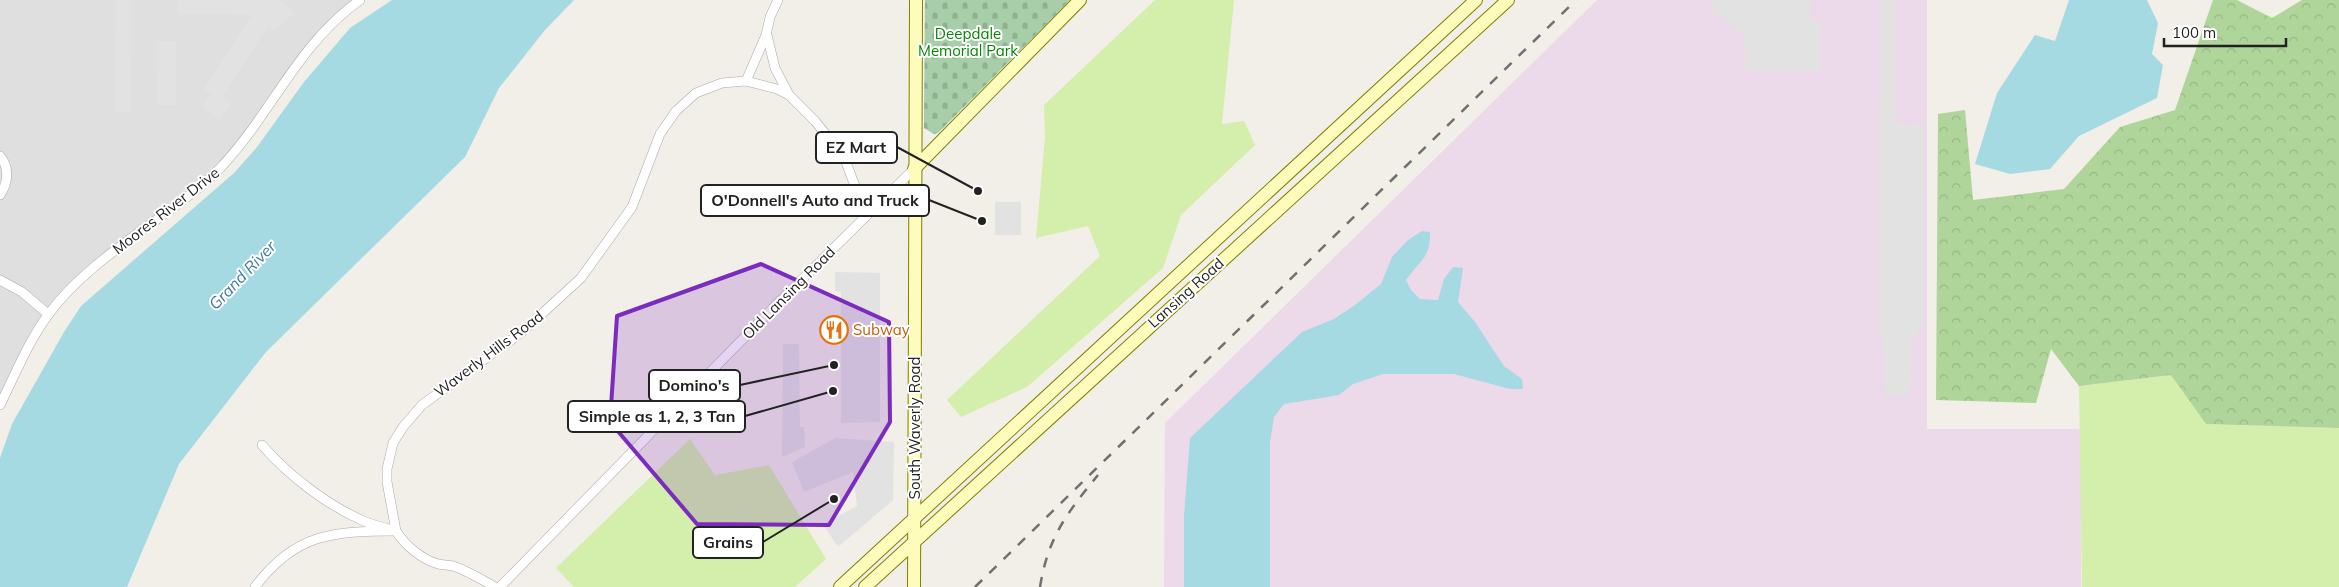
<svg xmlns="http://www.w3.org/2000/svg" width="2339" height="587" font-family="Mulish,sans-serif">
<style>
.residential{fill:#e0dfdf}
.industrial{fill:#ecd9ea}
.grass{fill:#d3efab}
.forest{fill:url(#forest-crowns)}
.cemetery{fill:url(#cemetery-stones)}
.parking{fill:#e2e2e2}
.water{fill:#a5dae3}
.lines{fill:none;stroke-linecap:round;stroke-linejoin:round}
.street-casing{stroke:#a9a9a9;stroke-width:10}
.secondary-casing{stroke:#7f8100;stroke-width:14}
.street{stroke:#fff;stroke-width:9}
.secondary{stroke:#fefcba;stroke-width:12}
.rail{stroke:#707070;stroke-width:2.5;stroke-dasharray:10 10;stroke-linecap:butt}
.marked{fill:#7b2cbf;fill-opacity:0.2;stroke:#7b2cbf;stroke-width:4;stroke-linejoin:round}
.labels{text-anchor:middle;stroke-width:4;stroke-linejoin:round;paint-order:stroke}
.park-label{font-size:15px;fill:#058604;stroke:#fff}
.street-label{font-size:15px;fill:#222;stroke:#fff}
.food-label{font-size:15px;fill:#c56008;stroke:#fff;text-anchor:start}
.water-label{font-size:16px;font-style:italic;fill:#3d78a1;stroke:#fff}
.leader{fill:none;stroke:#222;stroke-width:2}
.callout-dot{fill:#222;stroke:#fff;stroke-width:2}
.callout{fill:#fff;stroke:#222;stroke-width:2}
.callout-label{font-size:16px;text-anchor:middle;font-weight:bold;fill:#222}
</style>
<defs>
<pattern id="forest-crowns" width="20" height="18" patternUnits="userSpaceOnUse" patternTransform="scale(1.25)"><rect width="20" height="18" fill="#b0d59a"/><path d="M2 6a3 3 0 1 1 6 0M12 15a3 3 0 1 1 6 0" fill="none" stroke="#97b784"/></pattern>
<pattern id="cemetery-stones" width="16" height="16" patternUnits="userSpaceOnUse" patternTransform="scale(1.25)"><rect width="16" height="16" fill="#a7cda9"/><path d="M2 7V4a2 2 0 0 1 4 0v3zM10 15v-3a2 2 0 0 1 4 0v3z" fill="#8fb091"/></pattern>
</defs>
<rect width="100%" height="100%" fill="#f2eee8"/>
<polygon class="residential" points="0,0 360,0 344,11 221,168 110,255 48,314 0,408"/>
<polygon class="industrial" points="1597,0 1927,0 1927,429 2081,429 2081,587 1164,587 1165,423"/>
<g class="grass">
<polygon points="1155,0 1234,0 1222,124 1244,121 1255,145 1181,215 1163,268 1027,387 961,417 947,400 1100,256 1088,226 1036,238 1045,137 1044,105"/>
<polygon points="2171,375 2206,424 2339,428 2339,587 2082,587 2079,386"/>
<polygon points="690,439 715,475 769,465 826,559 795,587 574,587 556,568"/>
</g>
<polygon class="forest" points="2213,0 2237,0 2272,18 2302,0 2339,0 2339,428 2206,424 2171,375 2079,386 2051,349 2036,403 1936,400 1938,114 1965,110 1973,200 2064,189 2120,127 2175,110"/>
<polygon class="cemetery" points="925,0 1070,0 938,133 934,134 924,128"/>
<g class="parking">
<polygon points="116,0 132,0 131,113 114,112"/>
<polygon points="177,0 280,0 295,13 275,30 268,26 223,96 231,104 220,120 202,107 211,94 204,89 252,15 179,14"/>
<polygon points="1711,0 1811,0 1811,20 1821,21 1821,72 1746,71 1744,33 1712,11"/>
<polygon points="1880,0 1895,0 1895,123 1924,124 1923,327 1911,340 1910,396 1884,395 1883,342 1879,335"/>
<polygon points="156,41 176,41 176,105 157,105"/>
<rect x="995" y="202" width="26" height="33"/>
<polygon points="835,272 880,273 880,422 841,423 841,292 835,291"/>
<polygon points="783,344 799,344 800,427 804,427 805,447 782,457"/>
<polygon points="835,438 894,442 893,500 838,547 823,524 857,506 853,472 804,492 792,462"/>
</g>
<g class="water">
<polygon points="392,0 574,0 545,30 499,88 465,157 266,352 179,464 127,587 0,587 0,458 12,424 64,332 81,306 234,173 257,147 304,82 350,28"/>
<polygon points="2069,0 2147,0 2158,23 2152,54 2163,65 2157,98 2079,136 2050,169 2010,174 1975,164 1997,93 2035,35 2055,41"/>
<path d="M1422,231L1430,232C1431,258 1419,261 1406,280L1411,290L1420,299L1438,300L1444,279L1453,267L1463,268L1458,302L1475,322L1504,366L1522,379L1523,389H1510L1454,374H1383L1353,384L1339,395L1284,404L1274,417L1270,442V587H1184V516L1190,438L1302,332L1334,319L1355,305L1381,284L1392,257L1408,240Z"/>
</g>
<g class="lines">
<defs>
<g id="street">
<polyline points="767,35 775,68 789,95"/>
<polyline points="746,81 766,35 770,17 778,0"/>
<path d="M0,156C10,168 8,183 0,195"/>
<polyline points="0,280 22,292 48,314"/>
<path d="M0,405C15,375 28,342 48,315C80,271 131,239 174,207C191,194 209,181 223,165C273,111 298,44 360,0"/>
<path d="M262,445C289,476 328,506 366,522C376,526 386,528 396,531C405,545 421,559 438,564C443,565 448,565 453,566C468,571 481,579 495,587"/>
<path d="M255,587C295,533 334,531 396,531L387,482V469L393,443L403,427L422,405L522,332L581,278L632,207L660,134L676,111L696,93L722,83L746,81L777,89L789,95L815,121L844,157L866,215"/>
<polyline points="500,587 776,305 914,169"/>
</g>
<g id="secondary">
<polyline points="914,169 1080,0"/>
<polyline points="840,587 1476,0"/>
<polyline points="865,587 1508,0"/>
<polyline points="914,587 916,0"/>
</g>
</defs>
<use href="#street" class="street-casing"/>
<use href="#secondary" class="secondary-casing"/>
<use href="#street" class="street"/>
<use href="#secondary" class="secondary"/>
<g class="rail">
<polyline points="975,587 1576,0"/>
<path d="M1040,587C1048,537 1067,513 1098,475"/>
</g>
</g>
<path class="marked" d="M761,264L889,322L890,422L829,525L697,524L610,422L617,316Z"/>
<defs>
<symbol id="restaurant-ring" viewBox="-11 -11 22 22"><circle r="9.5" fill="#fff" stroke="#e8710a" stroke-width="1.5"/><path d="M-5-6h1v4h1v-4h1v4h1v-4h1v5L-1.5 .5V6h-2V.5L-5-1ZM5-6V6H3V1.5H1.5Q1.5-4 5-6Z" fill="#e8710a"/></symbol>
</defs>
<g fill-rule="evenodd">
<use href="#restaurant-ring" x="818" y="314" width="32" height="32"/>
</g>
<g class="labels">
<g class="park-label">
<text x="968" y="39">Deepdale<tspan x="968" dy="17">Memorial Park</tspan></text>
</g>
<g class="street-label">
<text transform="translate(166 211) rotate(-38)" y="5">Moores River Drive</text>
<text transform="translate(789 293) rotate(-45)" y="5">Old Lansing Road</text>
<text transform="translate(1186 293) rotate(-42)" y="5">Lansing Road</text>
<text transform="translate(489 354) rotate(-37)" y="5">Waverly Hills Road</text>
<text transform="translate(915 428) rotate(-90)" y="5">South Waverly Road</text>
</g>
<g class="food-label">
<text x="853" y="335">Subway</text>
</g>
<g class="water-label">
<text transform="translate(242 275) rotate(-46)" y="6">Grand River</text>
</g>
</g>
<path class="leader" d="M978 191L897 147M982 221L929 200M834 365L740 385M833 391L745 416M834 499L763 542"/>
<g class="callout-dot">
<circle cx="978" cy="191" r="5"/>
<circle cx="982" cy="221" r="5"/>
<circle cx="834" cy="365" r="5"/>
<circle cx="833" cy="391" r="5"/>
<circle cx="834" cy="499" r="5"/>
</g>
<g class="callout">
<rect x="816" y="132" width="81" height="31" rx="5"/>
<rect x="701" y="185" width="228" height="31" rx="5"/>
<rect x="649" y="370" width="91" height="31" rx="5"/>
<rect x="568" y="401" width="177" height="31" rx="5"/>
<rect x="693" y="527" width="70" height="31" rx="5"/>
</g>
<g class="callout-label">
<text x="856" y="153">EZ Mart</text>
<text x="815" y="206">O'Donnell's Auto and Truck</text>
<text x="694" y="391">Domino's</text>
<text x="657" y="422">Simple as 1, 2, 3 Tan</text>
<text x="728" y="548">Grains</text>
</g>
<path d="M2164 38v8h122v-8" fill="none" stroke="#222222" stroke-width="2.5"/>
<text x="2172" y="38" font-size="15" fill="#222222" stroke="#ffffff" stroke-width="4" paint-order="stroke">100 m</text>
</svg>
